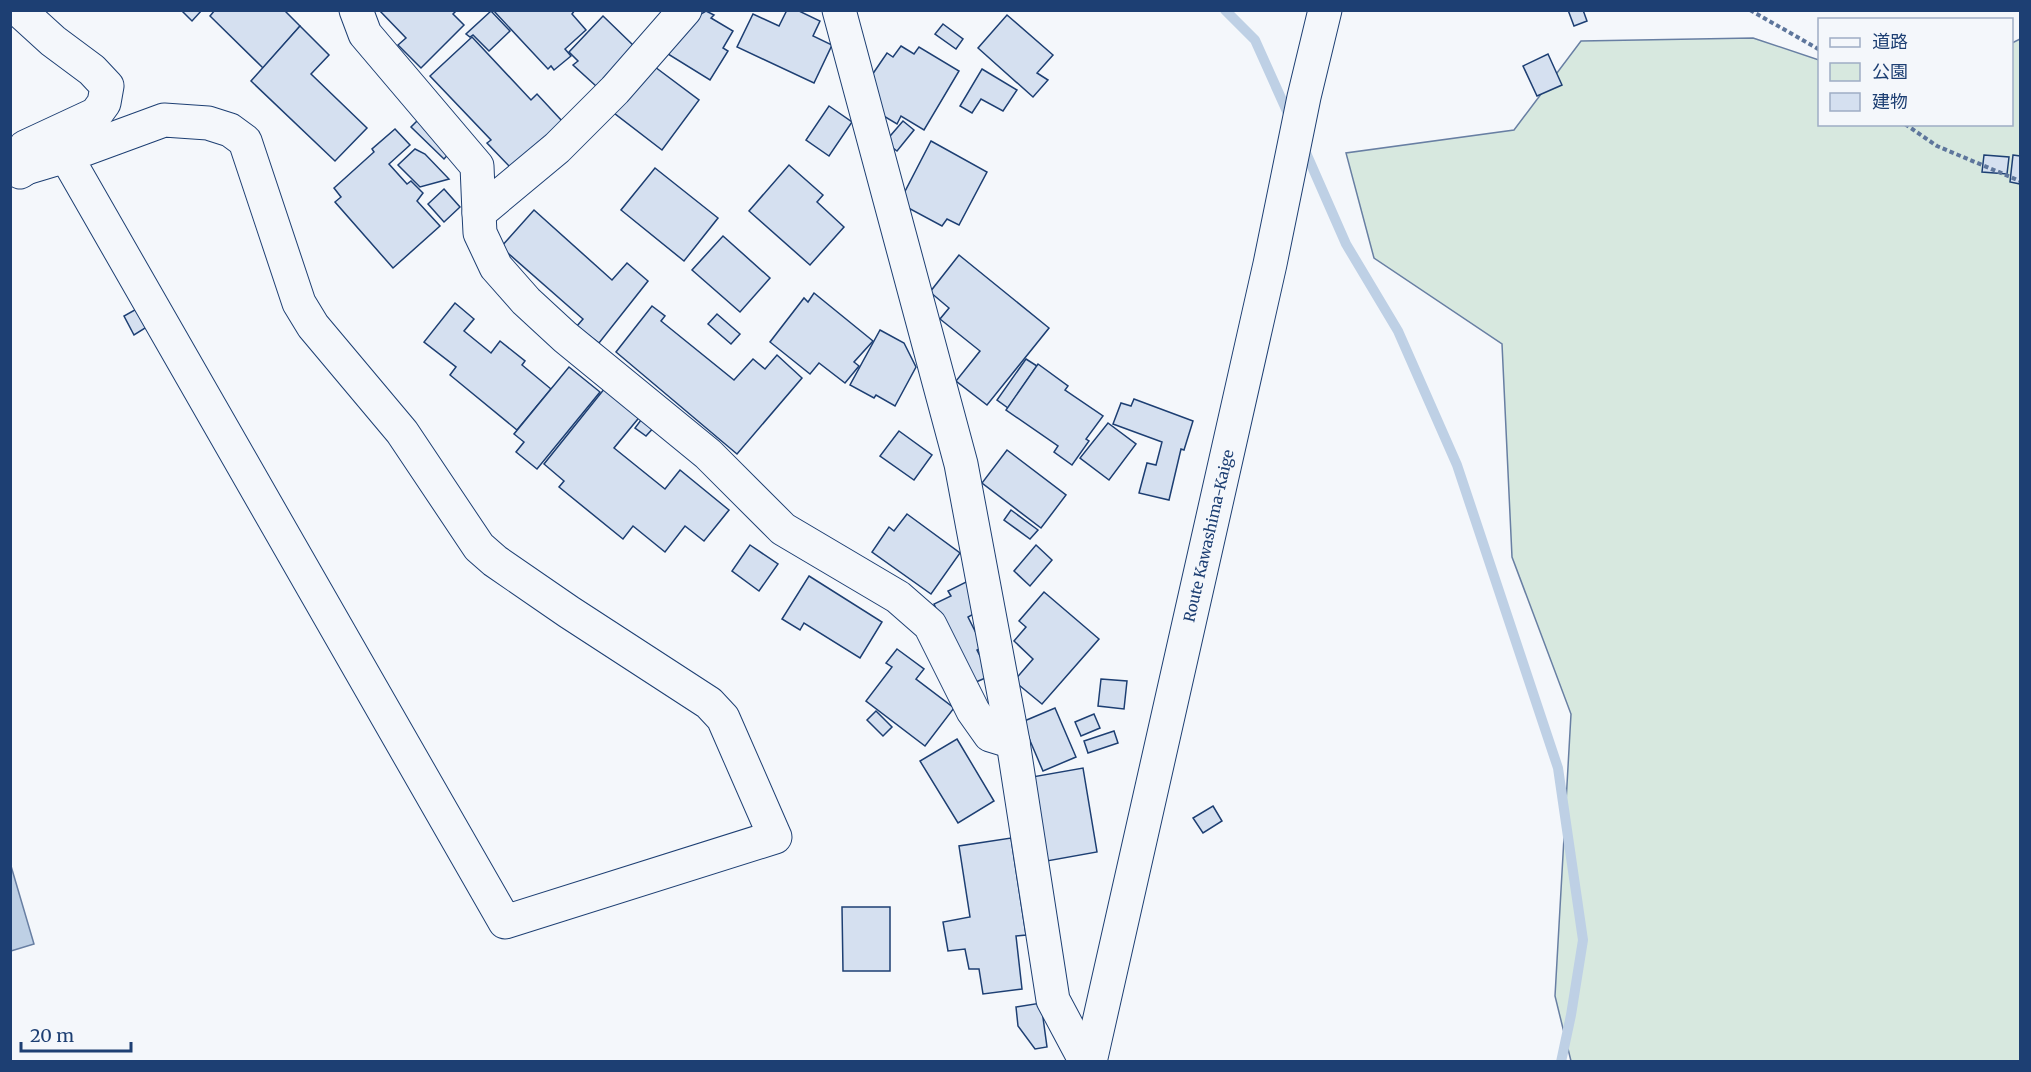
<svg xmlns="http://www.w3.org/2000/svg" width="2031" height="1072" font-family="Merriweather,'Noto Sans JP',serif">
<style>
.green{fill:#d7e8df;stroke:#687fa3;stroke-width:1.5}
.water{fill:#bed0e5;stroke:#687fa3;stroke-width:1.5}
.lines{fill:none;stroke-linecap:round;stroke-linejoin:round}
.stream{stroke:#bed0e5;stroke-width:10}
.building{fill:#d5e0f0;stroke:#1d3f73;stroke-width:1.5}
.minor-casing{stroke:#1d3f73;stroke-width:35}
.secondary-casing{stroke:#1d3f73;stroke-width:35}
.path{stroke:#5e769c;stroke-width:4;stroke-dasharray:4.5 3;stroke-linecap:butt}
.minor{stroke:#f4f7fb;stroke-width:33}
.secondary{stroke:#f4f7fb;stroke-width:33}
.labels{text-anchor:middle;stroke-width:4.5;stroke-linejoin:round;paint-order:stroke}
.street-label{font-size:15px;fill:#1d3f73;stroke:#f4f7fb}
</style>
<rect width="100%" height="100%" fill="#f4f7fb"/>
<polygon class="green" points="1753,38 1819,60 1820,124 2012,124 2012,43 2020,39 2020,1061 1571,1061 1555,996 1571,714 1512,557 1502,344 1374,258 1346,153 1514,130 1581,41"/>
<polygon class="water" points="11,866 34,944 11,951 10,951"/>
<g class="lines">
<g class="stream">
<polyline points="1225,10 1255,40 1290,118"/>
<polyline points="1303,146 1346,244 1398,331 1457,465 1558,768 1583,940 1571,1015 1561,1062"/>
</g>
</g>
<g class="building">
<polygon points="181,10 202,10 192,21"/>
<polygon points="215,10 284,10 300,26 263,68 210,16"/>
<polygon points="379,10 457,10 453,14 464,25 421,68 398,45 406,38"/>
<polygon points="493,10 575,10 572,14 586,30 565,49 571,56 554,70 551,66 548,69"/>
<polygon points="787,10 797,10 820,21 813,36 832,45 814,83 737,47 753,14 779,26"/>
<polygon points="1568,10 1583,10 1587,21 1574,26"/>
<polygon points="491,11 510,31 489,51 473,35 470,37 466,34"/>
<polygon points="706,11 714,15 711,18 733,31 723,48 728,51 710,80 668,54 689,21"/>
<polygon points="1007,15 1053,55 1037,73 1048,80 1033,97 978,48"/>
<polygon points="603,16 634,46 596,86 573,65 578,61 569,52"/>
<polygon points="943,24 963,39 956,49 935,34"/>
<polygon points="300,26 329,55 311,74 367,128 335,161 251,81"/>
<polygon points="472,37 531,100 537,94 562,121 511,168 487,143 491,140 430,76"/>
<polygon points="901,46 914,54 919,47 959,71 924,130 901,116 897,124 882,115 872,75 887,53 893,57"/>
<polygon points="1548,54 1562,85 1537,96 1523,66"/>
<polygon points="651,64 699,100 662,150 614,113"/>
<polygon points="982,69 1017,90 1003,111 981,99 972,113 960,106"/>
<polygon points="829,106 852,122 829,156 806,140"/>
<polygon points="421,117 453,149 444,159 411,127"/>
<polygon points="903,121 914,130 897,151 885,142"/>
<polygon points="395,129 410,145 389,164 407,184 411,181 423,193 417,201 440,226 393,268 335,202 341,197 334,188 374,152 372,149"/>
<polygon points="931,141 987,172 959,225 947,219 942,226 899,203"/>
<polygon points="415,149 425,154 449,179 420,187 398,165"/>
<polygon points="1984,155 2009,157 2007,174 1982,172"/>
<polygon points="2013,155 2020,156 2020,184 2010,182"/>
<polygon points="789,165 823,195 817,202 844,227 810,265 749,211"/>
<polygon points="655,168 718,218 684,261 621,210"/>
<polygon points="444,189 460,207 444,222 428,204"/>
<polygon points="534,210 612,280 627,263 648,281 599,343 577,326 583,319 501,247"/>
<polygon points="723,236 770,278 740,312 692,270"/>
<polygon points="959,255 1049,328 987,405 956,381 980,351 940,319 949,308 930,292"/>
<polygon points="814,293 873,341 854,362 859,366 845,383 819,363 810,374 770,342 804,298 808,302"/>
<polygon points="455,303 474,319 464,331 491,353 500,341 525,361 522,365 551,389 517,430 450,375 456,367 424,342"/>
<polygon points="652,306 665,316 661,321 734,380 753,359 765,369 777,355 802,378 737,454 616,352"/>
<polygon points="140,307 150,325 134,335 124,316"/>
<polygon points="717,314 740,334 731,344 708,324"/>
<polygon points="880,330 904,343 916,367 895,406 876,395 874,398 850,385"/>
<polygon points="1026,359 1037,366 1008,408 997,400"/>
<polygon points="1038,364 1068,386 1065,390 1103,416 1086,439 1089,441 1072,465 1054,452 1058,446 1006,410"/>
<polygon points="569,367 600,392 537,469 516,452 524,442 514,434"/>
<polygon points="609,383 642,414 614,448 665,489 680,470 729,510 704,541 685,526 665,552 633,526 623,539 559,487 564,481 544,464"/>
<polygon points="1134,399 1193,421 1184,450 1181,449 1169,500 1139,493 1147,463 1156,465 1162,442 1113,424 1121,403 1131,406"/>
<polygon points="644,416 656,425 646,436 635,428"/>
<polygon points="1108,423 1136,444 1109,480 1080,458"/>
<polygon points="899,431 932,455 914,480 880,456"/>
<polygon points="1007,450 1066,495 1041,528 982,483"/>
<polygon points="1011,510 1038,530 1030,539 1004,520"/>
<polygon points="907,514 960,553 931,594 872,552 889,527 894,531"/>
<polygon points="750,545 778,564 759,591 732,571"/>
<polygon points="1036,545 1052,560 1030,586 1014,571"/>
<polygon points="809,576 882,622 860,658 804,623 800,630 782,619"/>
<polygon points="972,579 979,611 968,617 983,647 977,650 990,676 969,685 934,604 951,596 948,591"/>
<polygon points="1044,592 1099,639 1042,704 1014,681 1033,659 1014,641 1026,627 1019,621"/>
<polygon points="897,649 924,669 916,679 954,708 925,746 866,701 892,667 886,663"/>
<polygon points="1101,679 1127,681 1124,709 1098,706"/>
<polygon points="1055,708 1076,757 1043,771 1022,722"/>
<polygon points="876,711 892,727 883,736 867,720"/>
<polygon points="1094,714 1100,728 1081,736 1075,722"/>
<polygon points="1114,731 1118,743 1088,753 1084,741"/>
<polygon points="957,739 994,801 958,823 920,761"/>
<polygon points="1083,768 1097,852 1047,861 1032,777"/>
<polygon points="1213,806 1222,821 1203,833 1193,818"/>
<polygon points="1011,838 1026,935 1016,936 1022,989 983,994 979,969 969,969 965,949 948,951 943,922 970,917 959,846"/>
<polygon points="842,907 890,907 890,971 843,971"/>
<polygon points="1041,1003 1047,1047 1035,1049 1018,1026 1016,1007"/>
</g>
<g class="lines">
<defs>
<g id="minor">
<polyline points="19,10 53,41 92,70 107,86 104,103 96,114 25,147 26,168 20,172"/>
<polyline points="356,10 365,34 477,166 479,213 557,148 615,90 685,10"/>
<polyline points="839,10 961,464 1013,742 1053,1000 1086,1062"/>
<polyline points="26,168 66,156 505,922 775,837 723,718 709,703 569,612 495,561 479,547 402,432 313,326 299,303 245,141 230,130 208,123 164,120 66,156"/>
<polyline points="479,213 480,233 496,267 526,301 565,337 708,454 783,529 898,597 930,625 973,711 990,735 1013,742"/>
</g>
<polyline id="secondary" points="1090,1062 1270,264 1304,97 1325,10"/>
</defs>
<use href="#minor" class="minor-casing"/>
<use href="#secondary" class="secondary-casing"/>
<g class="path">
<polyline points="1750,10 1820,50"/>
<polyline points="1905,124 1937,146 2020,181"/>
</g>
<use href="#minor" class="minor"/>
<use href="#secondary" class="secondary"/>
</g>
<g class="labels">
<g class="street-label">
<text transform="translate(1209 536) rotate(-77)" y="5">Route Kawashima-Kaige</text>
</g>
</g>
<rect width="2031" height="1072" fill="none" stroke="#1d3f73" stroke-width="24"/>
<rect x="1818" y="18" width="195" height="108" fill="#f4f7fb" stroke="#9eadc5" stroke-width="1.5"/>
<rect x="1830" y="38" width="30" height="9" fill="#f4f7fb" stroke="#9eadc5" stroke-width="1.5"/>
<text x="1872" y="48" font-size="18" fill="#1d3f73">道路</text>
<rect x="1830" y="63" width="30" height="18" fill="#d7e8df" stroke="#9eadc5" stroke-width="1.5"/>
<text x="1872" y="78" font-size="18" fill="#1d3f73">公園</text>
<rect x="1830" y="93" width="30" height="18" fill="#d5e0f0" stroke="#9eadc5" stroke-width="1.5"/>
<text x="1872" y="108" font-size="18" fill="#1d3f73">建物</text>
<path d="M21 1042v9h110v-9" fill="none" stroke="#1d3f73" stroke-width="3"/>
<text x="30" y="1042" font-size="18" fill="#1d3f73" stroke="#f4f7fb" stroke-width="4.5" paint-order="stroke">20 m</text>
</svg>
